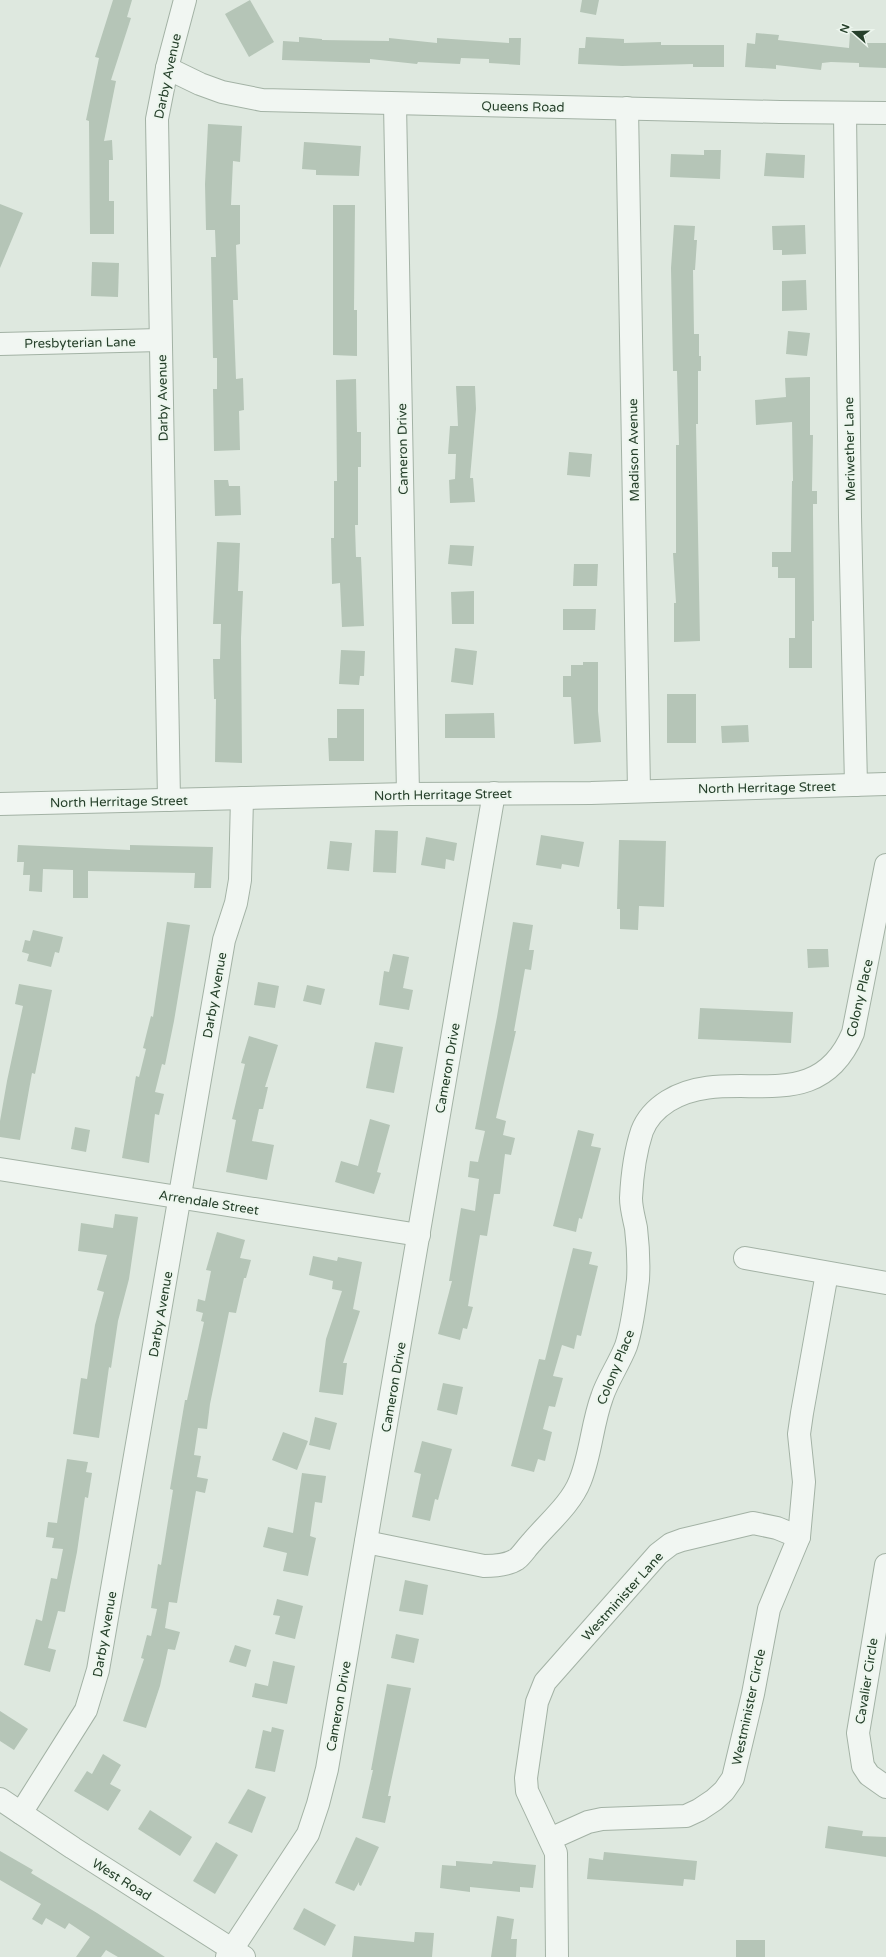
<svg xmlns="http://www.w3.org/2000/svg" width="886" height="1957" font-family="'Varela Round',sans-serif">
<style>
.building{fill:#b5c5b7}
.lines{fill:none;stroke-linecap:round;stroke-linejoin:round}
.minor-casing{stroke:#a3b2a5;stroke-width:24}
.minor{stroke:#f1f6f2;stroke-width:22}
.labels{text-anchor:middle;stroke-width:4;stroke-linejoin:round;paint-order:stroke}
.street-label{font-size:13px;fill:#26402b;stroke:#edf6ee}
</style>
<rect width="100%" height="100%" fill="#dee8df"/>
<g class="building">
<polygon points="113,0 132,0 127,17 131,18 111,80 116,81 104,141 112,140 113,160 109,160 109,201 114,201 114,234 90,234 89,121 86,120 99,58 95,57"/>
<polygon points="250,0 274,42 249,57 225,14"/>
<polygon points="582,0 599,0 596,15 580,12"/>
<polygon points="756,33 779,35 778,40 849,48 850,33 866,34 866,43 886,43 886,68 859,67 859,63 831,62 822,63 821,70 776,65 776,69 745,67 747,43 755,44"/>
<polygon points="299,37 322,39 322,40 389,41 389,38 437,43 437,38 509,43 509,38 521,38 520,65 489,63 489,59 461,58 460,64 418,62 417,64 370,59 370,63 282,60 283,41 299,42"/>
<polygon points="586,37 624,39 624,43 661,42 661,45 724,45 724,67 693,67 693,64 622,66 578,64 579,48 585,48"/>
<polygon points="208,124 242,126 240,162 233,161 231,205 240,205 240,244 236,245 238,300 233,300 236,379 243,378 244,410 239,411 240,450 214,451 213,389 217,389 217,358 213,358 211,257 216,257 215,230 206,230 205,184"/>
<polygon points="304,142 361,146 359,176 316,175 316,170 302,169"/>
<polygon points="704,150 721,150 720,179 670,177 671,154 704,155"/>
<polygon points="766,153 805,155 804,178 764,176"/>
<polygon points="0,204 23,213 0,268"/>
<polygon points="333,205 355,205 354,310 357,310 357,356 333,355"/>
<polygon points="674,225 695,226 694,240 697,240 695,270 693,270 694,334 699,334 699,356 701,356 701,371 698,371 698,424 696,424 700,641 674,642 674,603 676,603 673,553 676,553 676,445 679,445 677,371 673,371 671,268"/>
<polygon points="805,225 806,254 782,255 782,250 773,250 772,226"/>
<polygon points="92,262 119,263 118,297 91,296"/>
<polygon points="806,280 807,310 782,311 782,281"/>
<polygon points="788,331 810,333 807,356 786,354"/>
<polygon points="810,377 810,435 813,435 812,491 817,491 817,504 813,504 813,514 814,621 812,621 812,668 789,668 789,638 795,638 795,578 778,578 778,567 772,567 772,552 791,552 792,481 793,481 792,422 756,425 755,400 786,397 785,378"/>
<polygon points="356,379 357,432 361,432 361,467 358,467 358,525 355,525 356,557 361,557 364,626 342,627 340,583 332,584 331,538 334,538 334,481 337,481 336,380"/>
<polygon points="456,386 475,386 476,409 470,478 473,478 475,502 450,503 449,480 455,479 456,454 448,454 450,426 458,426"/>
<polygon points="569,452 592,454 590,477 567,475"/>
<polygon points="214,480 228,480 229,486 240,486 241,515 215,516"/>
<polygon points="217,542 240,543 238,591 243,591 241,638 242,763 215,762 216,699 214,699 213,659 220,659 221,624 213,624"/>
<polygon points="450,545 474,546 472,566 448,564"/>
<polygon points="574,564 598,564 597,586 573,586"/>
<polygon points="474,591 474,624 452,624 451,592"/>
<polygon points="563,609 596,609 595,630 563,630"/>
<polygon points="455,648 477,651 473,685 451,682"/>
<polygon points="341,650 365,651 364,676 360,676 359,685 339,684"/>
<polygon points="583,662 598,662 598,711 601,742 574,744 571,697 563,697 563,676 571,676 571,665 583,665"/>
<rect x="667" y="694" width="29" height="49"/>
<polygon points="337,709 364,709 364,761 329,761 328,738 337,738"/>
<polygon points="494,713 495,738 445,738 445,714"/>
<polygon points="748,725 749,742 722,743 721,726"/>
<polygon points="375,830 398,831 396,873 373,872"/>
<polygon points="541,835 584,842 579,867 562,864 561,869 536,865"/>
<polygon points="426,837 457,843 454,861 446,859 445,869 421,865"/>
<polygon points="619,840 666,841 664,907 639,906 638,930 620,929 620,909 617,909"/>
<polygon points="330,841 352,843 349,871 327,869"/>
<polygon points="18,845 130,850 130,845 213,847 211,888 194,888 195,873 88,871 88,898 73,898 73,870 43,869 42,892 29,891 30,875 23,875 24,862 17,862"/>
<polygon points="167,922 190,925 174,1021 165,1065 162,1064 155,1092 164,1094 159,1115 155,1114 149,1163 122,1158 136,1076 139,1077 146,1049 143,1048 151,1016 153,1017"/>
<polygon points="513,922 533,925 529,950 534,950 531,970 525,969 514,1031 516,1031 496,1118 506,1121 503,1135 515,1138 511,1155 505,1154 500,1194 494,1194 487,1236 480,1235 468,1306 473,1307 467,1329 463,1328 460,1340 438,1334 452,1281 449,1281 461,1208 475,1211 479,1179 468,1177 470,1161 478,1162 485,1131 475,1129 497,1017"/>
<polygon points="33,930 63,937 59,953 55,952 51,967 27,961 29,954 22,952 25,940 30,941"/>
<polygon points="807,949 828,949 829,967 808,968"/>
<polygon points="393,954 409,957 403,988 413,990 409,1010 379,1005 384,971 389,972"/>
<polygon points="258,982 279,986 275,1008 254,1005"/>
<polygon points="19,984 52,990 35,1074 32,1073 20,1140 0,1137 0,1121 7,1081 23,1006 15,1004"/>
<polygon points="307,985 325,989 321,1005 303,1001"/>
<polygon points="700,1008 793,1012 791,1043 698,1039"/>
<polygon points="249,1036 278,1045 265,1087 268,1087 263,1109 259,1109 252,1141 274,1145 267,1180 226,1172 236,1120 232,1119 245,1064 241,1063"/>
<polygon points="375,1042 403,1047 394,1093 366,1088"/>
<polygon points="370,1119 390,1125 377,1172 381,1173 374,1194 335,1182 341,1161 358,1166"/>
<polygon points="75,1127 90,1130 86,1152 71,1149"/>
<polygon points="578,1130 594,1134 591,1146 601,1148 582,1219 579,1218 576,1232 553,1226"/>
<polygon points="115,1214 138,1217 129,1279 118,1321 111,1368 109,1367 99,1438 73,1434 81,1378 87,1379 95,1325 104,1292 97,1290 107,1255 78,1251 81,1223 113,1228"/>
<polygon points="217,1232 245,1240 240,1258 251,1260 246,1278 244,1278 236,1313 229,1312 210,1404 207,1429 198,1428 194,1455 201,1456 197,1477 208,1479 205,1493 196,1491 177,1603 169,1602 165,1628 180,1632 175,1650 168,1649 160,1686 146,1728 123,1721 144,1659 141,1658 147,1635 151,1636 157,1609 151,1608 158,1564 161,1565 173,1490 170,1489 185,1400 187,1400 204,1322 201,1321 203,1313 196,1311 198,1299 205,1301 211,1271 206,1270"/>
<polygon points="573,1248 592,1252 589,1264 598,1266 581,1336 577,1335 574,1349 562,1345 553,1376 563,1378 555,1407 549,1406 543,1429 552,1432 545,1461 538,1459 534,1472 511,1466 539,1359 545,1360"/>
<polygon points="313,1256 337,1261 338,1257 362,1262 353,1309 360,1311 343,1363 347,1363 343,1395 319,1392 326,1339 342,1291 332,1289 333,1281 309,1275"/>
<polygon points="443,1383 463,1387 457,1415 437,1410"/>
<polygon points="315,1417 337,1423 330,1450 309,1445"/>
<polygon points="283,1432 308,1441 297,1470 272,1460"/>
<polygon points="422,1441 452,1449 438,1500 435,1499 430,1521 412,1517 421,1474 414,1472"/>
<polygon points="67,1459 88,1462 86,1472 92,1473 88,1498 85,1497 77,1552 65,1612 58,1611 48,1648 56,1650 50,1672 24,1665 36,1619 42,1621 51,1578 57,1579 63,1549 52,1548 54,1538 46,1537 48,1522 57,1523"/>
<polygon points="302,1473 326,1476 322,1503 315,1502 310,1536 316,1538 308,1576 283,1571 287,1553 263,1547 268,1527 293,1533"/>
<polygon points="405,1580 428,1585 423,1615 399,1611"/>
<polygon points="277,1599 303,1606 295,1639 275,1634 280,1616 273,1615"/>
<polygon points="396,1634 419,1639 414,1663 391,1658"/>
<polygon points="235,1645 251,1650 246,1667 229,1662"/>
<polygon points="273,1661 295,1666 287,1704 252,1697 255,1683 268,1686"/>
<polygon points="387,1684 411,1688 388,1796 391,1796 385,1823 362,1818 373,1770 371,1770"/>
<polygon points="0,1711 28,1729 14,1750 0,1741"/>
<polygon points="272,1727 284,1730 275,1772 255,1768 263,1730 271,1732"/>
<polygon points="103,1754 121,1765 110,1784 121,1790 108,1811 74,1791 87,1771 92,1774"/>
<polygon points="248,1789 266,1797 252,1833 228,1823"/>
<polygon points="150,1810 192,1837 180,1856 138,1829"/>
<polygon points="828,1826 863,1831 862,1836 886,1837 886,1857 825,1848"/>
<polygon points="356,1837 379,1847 361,1886 359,1885 359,1882 354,1891 335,1883"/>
<polygon points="216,1842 238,1855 215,1894 193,1881"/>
<polygon points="0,1851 33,1870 31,1873 97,1913 165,1957 118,1957 106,1950 101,1957 76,1957 90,1937 69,1923 65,1929 46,1918 42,1925 32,1919 41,1904 0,1880"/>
<polygon points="604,1852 697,1861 695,1880 684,1879 683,1886 587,1879 589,1858 603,1860"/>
<polygon points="456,1861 492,1864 493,1861 536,1865 533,1888 520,1887 520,1892 470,1887 470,1892 440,1888 442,1865 456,1866"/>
<polygon points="304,1908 336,1925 325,1946 293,1929"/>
<polygon points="497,1916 514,1919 511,1939 517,1939 516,1957 491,1957"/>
<polygon points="415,1932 434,1933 432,1957 352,1957 354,1936 414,1942"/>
<rect x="736" y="1940" width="29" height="17"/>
</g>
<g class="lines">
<defs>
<g id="minor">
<polyline points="167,68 200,84 222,92 262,100 780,112 886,113"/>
<polyline points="395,104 408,794"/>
<polyline points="627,108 639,791"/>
<polyline points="845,113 850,517 856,785"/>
<polyline points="0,344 160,340"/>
<polyline points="169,800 157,119 167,68 185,0"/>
<polyline points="0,804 408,794 591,793 886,784"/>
<polyline points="0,1169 419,1235"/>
<polyline points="745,1258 886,1283"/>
<path d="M366,1542L484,1566C494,1566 508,1565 517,1559C522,1555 527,1547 532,1542C548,1523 571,1504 580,1481C591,1454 592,1424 602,1397C607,1381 619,1364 626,1346C633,1325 635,1302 638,1280C639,1262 638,1245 636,1228C634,1218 631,1208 631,1198C632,1177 635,1152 642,1131C647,1118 657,1108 668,1101C731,1062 815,1123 853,1033L886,865"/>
<polyline points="886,1565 858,1733 863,1766 869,1775 886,1787"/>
<polyline points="0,1799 73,1848 244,1957"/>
<polyline points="21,1813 86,1710 98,1670 224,940 236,903 240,880 242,798"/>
<polyline points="550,1839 588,1822 602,1819 686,1816 699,1810 714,1800 724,1791 733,1778 753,1694 769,1609 799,1537 804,1482 799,1434 802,1413 827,1273"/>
<polyline points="227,1957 308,1834 318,1804 327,1769 494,793"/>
<polyline points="557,1957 556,1853 527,1791 526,1778 537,1702 545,1682 658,1554 671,1544 682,1540 753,1523 777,1528 799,1537"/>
</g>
</defs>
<use href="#minor" class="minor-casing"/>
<use href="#minor" class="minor"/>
</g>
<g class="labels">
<g class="street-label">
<text transform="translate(167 76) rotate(-78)" y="5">Darby Avenue</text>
<text transform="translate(523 106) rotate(1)" y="5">Queens Road</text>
<text transform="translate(80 342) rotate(-1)" y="5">Presbyterian Lane</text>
<text transform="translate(162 398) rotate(-91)" y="5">Darby Avenue</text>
<text transform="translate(402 449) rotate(-91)" y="5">Cameron Drive</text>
<text transform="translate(849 449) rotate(-91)" y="5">Meriwether Lane</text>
<text transform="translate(633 450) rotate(-91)" y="5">Madison Avenue</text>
<text transform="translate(767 787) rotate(-1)" y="5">North Herritage Street</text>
<text transform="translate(443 794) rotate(-1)" y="5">North Herritage Street</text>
<text transform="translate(119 801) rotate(-1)" y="5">North Herritage Street</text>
<text transform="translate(214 995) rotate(-80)" y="5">Darby Avenue</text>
<text transform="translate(859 998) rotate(-77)" y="5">Colony Place</text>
<text transform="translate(447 1068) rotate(-80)" y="5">Cameron Drive</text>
<text transform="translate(209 1202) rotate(9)" y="5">Arrendale Street</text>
<text transform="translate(160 1314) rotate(-80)" y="5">Darby Avenue</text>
<text transform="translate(615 1367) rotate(-68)" y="5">Colony Place</text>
<text transform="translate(393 1387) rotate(-80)" y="5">Cameron Drive</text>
<text transform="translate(622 1596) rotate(-48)" y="5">Westminister Lane</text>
<text transform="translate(104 1634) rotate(-80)" y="5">Darby Avenue</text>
<text transform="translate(866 1681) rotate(-81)" y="5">Cavalier Circle</text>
<text transform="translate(338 1706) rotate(-80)" y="5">Cameron Drive</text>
<text transform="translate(748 1707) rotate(-78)" y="5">Westminister Circle</text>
<text transform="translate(122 1879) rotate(32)" y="5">West Road</text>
</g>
</g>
<g transform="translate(854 32) rotate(290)" stroke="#edf6ee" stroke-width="3" paint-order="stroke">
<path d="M0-3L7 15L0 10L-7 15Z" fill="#26402b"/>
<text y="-6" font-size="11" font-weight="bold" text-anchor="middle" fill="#26402b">N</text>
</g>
</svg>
